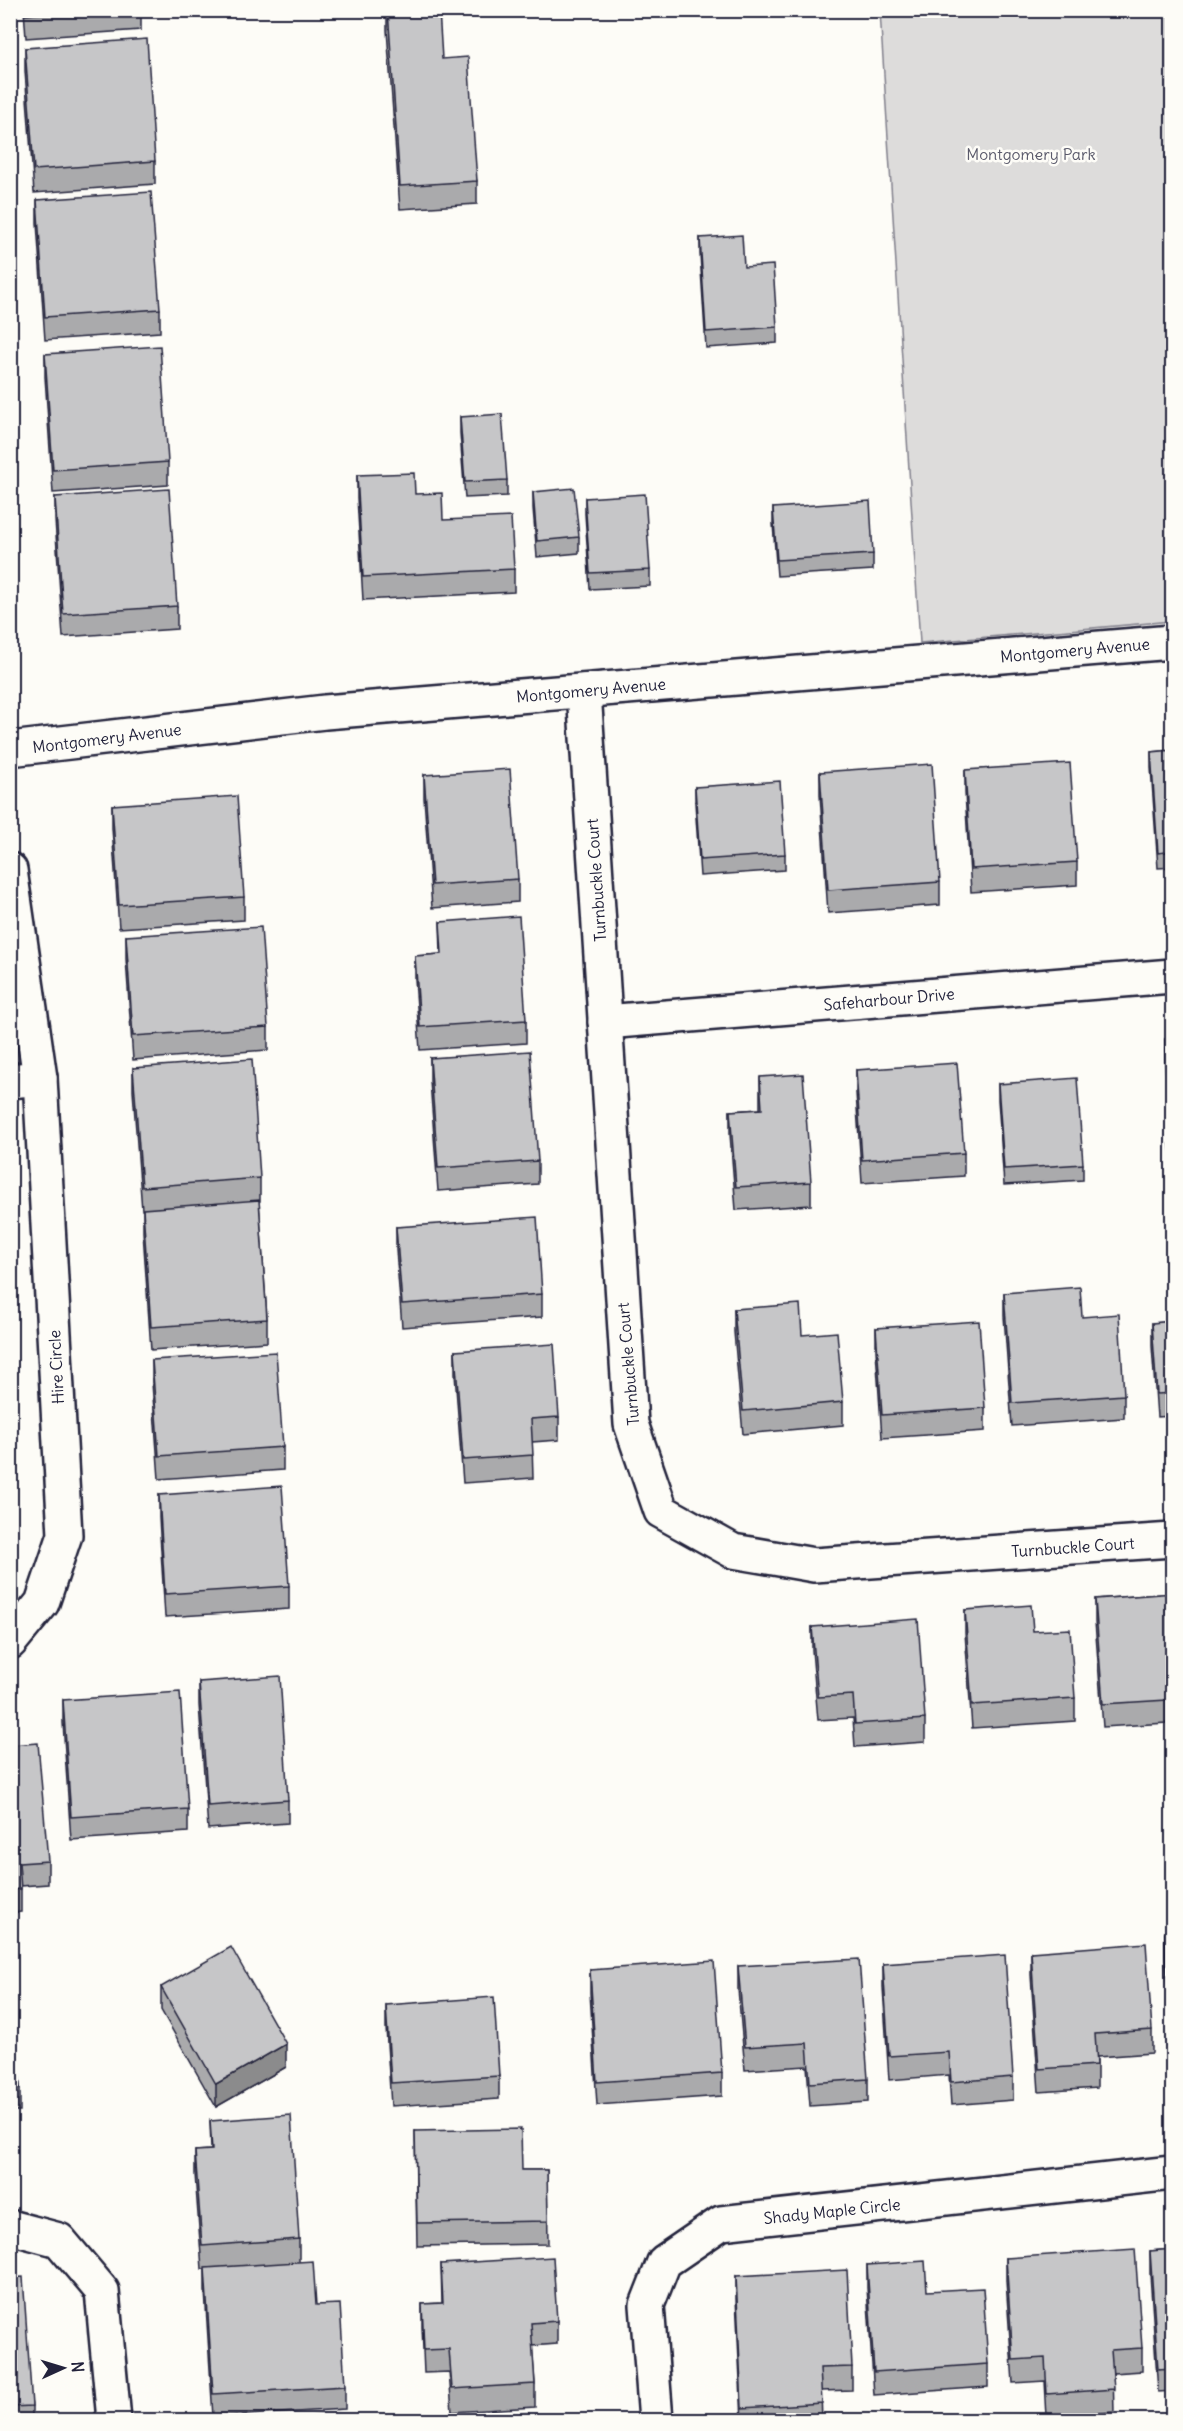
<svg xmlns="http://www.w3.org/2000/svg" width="1183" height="2431" font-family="Delius,sans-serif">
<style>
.green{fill:#dddcdb;stroke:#807f8b;stroke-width:1.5}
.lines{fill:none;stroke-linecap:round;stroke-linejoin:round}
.minor-casing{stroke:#22223b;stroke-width:38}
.minor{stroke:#fdfcf7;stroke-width:33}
.wall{fill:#aaaaac;stroke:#22223b;stroke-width:1.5}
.shaded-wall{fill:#8b8b8c;stroke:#22223b;stroke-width:1.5}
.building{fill:#c6c6c8;stroke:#22223b;stroke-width:1.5}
.labels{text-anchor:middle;stroke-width:5;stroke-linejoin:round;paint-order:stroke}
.park-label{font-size:16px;fill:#5a5a6b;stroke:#fdfcf7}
.street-label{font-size:16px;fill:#22223b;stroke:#fdfcf7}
</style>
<rect width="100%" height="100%" fill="#fdfcf7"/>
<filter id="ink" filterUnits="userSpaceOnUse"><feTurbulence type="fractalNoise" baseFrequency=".0167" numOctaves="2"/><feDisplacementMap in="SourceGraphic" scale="12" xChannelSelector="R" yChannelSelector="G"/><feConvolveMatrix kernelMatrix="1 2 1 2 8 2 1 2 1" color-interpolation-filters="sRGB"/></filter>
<g filter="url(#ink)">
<polygon class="green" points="880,11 1172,11 1172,621 920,643"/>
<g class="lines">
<defs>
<g id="minor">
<polyline points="584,691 631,1424 661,1511 733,1551 814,1565 1172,1540"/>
<polyline points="10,749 325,712 1172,642"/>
<polyline points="10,870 40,1078 65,1535 42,1603 10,1642"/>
<polyline points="605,1022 1172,976"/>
<polyline points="10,1081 40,1078"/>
<polyline points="10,2227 59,2240 102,2291 114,2420"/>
<polyline points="656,2420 647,2305 664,2262 721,2223 1172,2173"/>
</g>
</defs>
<use href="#minor" class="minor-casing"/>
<use href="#minor" class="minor"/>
</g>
<g class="wall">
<polygon points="24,10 141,10 141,30 26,38"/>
<polygon points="387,10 442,59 477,181 477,204 400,209 387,30"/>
<polygon points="25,48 155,161 155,184 34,193 25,71"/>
<polygon points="37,200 160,309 160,332 45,340 37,223"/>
<polygon points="700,238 744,267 777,327 777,343 706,348 700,254"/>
<polygon points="45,354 168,462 168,485 53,493 45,377"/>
<polygon points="460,417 507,480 507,496 465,498 460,433"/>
<polygon points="357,475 415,494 443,520 514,569 514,592 363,600 357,498"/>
<polygon points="533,492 579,537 579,553 537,557 533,508"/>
<polygon points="55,497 177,606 177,629 63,637 55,520"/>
<polygon points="585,498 650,570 650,586 590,589 585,514"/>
<polygon points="773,508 873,554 873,570 777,576 773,524"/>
<polygon points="1173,750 1173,867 1158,868 1151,768 1151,752"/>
<polygon points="965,770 1077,862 1077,885 971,892 965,793"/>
<polygon points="820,772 940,882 940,905 828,913 820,795"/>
<polygon points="424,775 518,879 518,902 432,908 424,798"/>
<polygon points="695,787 785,854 785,870 700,876 695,803"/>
<polygon points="112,805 244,897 244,920 119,928 112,828"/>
<polygon points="440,922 526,1020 526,1043 420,1050 415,979 415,956 441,954"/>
<polygon points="126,936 268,1027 268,1050 133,1060 126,959"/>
<polygon points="1165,1039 1173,1039 1172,1173 1165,1062"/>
<polygon points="430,1058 538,1161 538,1184 438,1191 430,1081"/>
<polygon points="133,1068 260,1178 260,1201 259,1201 267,1319 267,1342 151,1350 143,1232 143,1210 142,1210 133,1091"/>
<polygon points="856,1070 964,1153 964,1176 862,1183 856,1093"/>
<polygon points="760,1077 811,1182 811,1205 736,1210 730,1134 730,1111 760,1109"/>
<polygon points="998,1084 1083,1164 1083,1180 1004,1185 998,1100"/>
<polygon points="396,1227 542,1294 542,1317 402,1327 396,1250"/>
<polygon points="1004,1293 1082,1317 1124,1395 1124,1418 1012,1426 1004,1316"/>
<polygon points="1170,1298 1173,1298 1173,1416 1157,1417 1152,1346 1152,1323 1170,1322"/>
<polygon points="734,1309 802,1335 843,1402 843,1425 743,1434 734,1332"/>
<polygon points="876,1328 985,1408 985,1431 882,1438 876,1351"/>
<polygon points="455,1351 559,1417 559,1440 532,1442 533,1478 463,1483 455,1374"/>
<polygon points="152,1360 283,1447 283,1470 159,1479 152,1383"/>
<polygon points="159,1495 289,1586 289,1609 165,1617 159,1518"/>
<polygon points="1173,1593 1173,1696 1167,1696 1167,1723 1103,1727 1095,1622 1095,1599"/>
<polygon points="965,1610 1033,1631 1075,1698 1075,1721 972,1728 965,1633"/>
<polygon points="812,1627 925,1719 925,1742 855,1747 853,1718 818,1720 812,1650"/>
<polygon points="199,1682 288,1800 288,1823 208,1829 199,1705"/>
<polygon points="63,1700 188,1809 188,1832 71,1840 63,1723"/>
<polygon points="10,1745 48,1861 48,1884 21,1886 21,1912 10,1913"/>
<polygon points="1165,1933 1173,1933 1173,2056 1171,2056 1165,1956"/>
<polygon points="1031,1952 1152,2030 1152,2053 1097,2057 1097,2088 1039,2092 1031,1975"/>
<polygon points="883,1964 1013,2077 1013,2100 951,2105 949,2075 889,2080 883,1987"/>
<polygon points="738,1966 868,2079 868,2102 810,2106 807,2066 745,2070 738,1989"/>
<polygon points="590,1970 722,2073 722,2096 597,2105 590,1993"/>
<polygon points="161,1987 286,2067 216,2107 161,2010"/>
<polygon points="10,1994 20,2088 20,2111 10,2111"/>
<polygon points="386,2005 499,2076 499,2099 391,2106 386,2028"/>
<polygon points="210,2121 299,2239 299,2262 345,2386 345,2409 213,2417 205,2291 205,2269 202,2269 195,2174 195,2151 211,2150"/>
<polygon points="415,2131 522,2170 547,2170 548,2244 417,2246"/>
<polygon points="1173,2249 1173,2391 1158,2392 1150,2274 1150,2251"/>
<polygon points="1006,2258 1142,2348 1142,2371 1113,2373 1114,2412 1047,2417 1045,2381 1013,2383 1006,2281"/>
<polygon points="441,2264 557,2321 557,2344 532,2346 535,2384 535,2407 452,2412 449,2372 424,2373 422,2327 422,2304 442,2303"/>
<polygon points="867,2265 927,2291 988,2364 988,2387 874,2395 867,2288"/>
<polygon points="736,2276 852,2367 852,2390 821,2391 822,2421 742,2421 736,2299"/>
<polygon points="10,2278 32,2406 32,2421 10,2421"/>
</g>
<polygon class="shaded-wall" points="286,2044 286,2067 216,2107 216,2084"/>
<g class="building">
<polygon points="26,10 84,10 26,15"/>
<polygon points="388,10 439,10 442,59 468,57 477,181 400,186"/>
<polygon points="147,39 155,161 34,170 25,48"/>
<polygon points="151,192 160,309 45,317 37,200"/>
<polygon points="742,235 744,267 773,265 777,327 706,332 700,238"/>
<polygon points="160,346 168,462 53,470 45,354"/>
<polygon points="502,414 507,480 465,482 460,417"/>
<polygon points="414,473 415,494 442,493 443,520 511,517 514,569 363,577 357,475"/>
<polygon points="574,488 579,537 537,541 533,492"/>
<polygon points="169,489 177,606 63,614 55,497"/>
<polygon points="645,494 650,570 590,573 585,498"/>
<polygon points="870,501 873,554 777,560 773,508"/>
<polygon points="1173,750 1173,851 1158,853 1151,752"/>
<polygon points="1070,763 1077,862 971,869 965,770"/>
<polygon points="932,764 940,882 828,890 820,772"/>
<polygon points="510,769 518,879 432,885 424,775"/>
<polygon points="780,781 785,854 700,860 695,787"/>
<polygon points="237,796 244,897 119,905 112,805"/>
<polygon points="519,916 526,1020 420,1027 415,956 442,954 440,922"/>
<polygon points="261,927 268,1027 133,1036 126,936"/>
<polygon points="1165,1039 1173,1039 1172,1150"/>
<polygon points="530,1051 538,1161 438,1168 430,1058"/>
<polygon points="252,1059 260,1178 142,1187 133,1068"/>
<polygon points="957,1063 964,1153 862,1160 856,1070"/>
<polygon points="803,1074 811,1182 736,1187 730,1111 762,1109 760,1077"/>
<polygon points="1077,1078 1083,1164 1004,1169 998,1084"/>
<polygon points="259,1200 267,1319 151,1327 143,1209"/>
<polygon points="537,1217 542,1294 402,1304 396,1227"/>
<polygon points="1080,1287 1082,1317 1119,1314 1124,1395 1012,1403 1004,1293"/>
<polygon points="1170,1298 1173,1298 1173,1393 1157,1394 1152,1323 1172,1321"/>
<polygon points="800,1304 802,1335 837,1332 843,1402 743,1411 734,1309"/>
<polygon points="979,1321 985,1408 882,1415 876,1328"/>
<polygon points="554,1344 559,1417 531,1419 533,1455 463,1460 455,1351"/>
<polygon points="276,1352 283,1447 159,1456 152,1360"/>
<polygon points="282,1486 289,1586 165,1594 159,1495"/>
<polygon points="1173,1593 1173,1673 1166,1673 1167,1700 1103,1704 1095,1599"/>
<polygon points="1031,1605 1033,1631 1070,1629 1075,1698 972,1705 965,1610"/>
<polygon points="918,1619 925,1719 855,1724 853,1695 818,1697 812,1627"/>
<polygon points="280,1676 288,1800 208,1806 199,1682"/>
<polygon points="180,1692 188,1809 71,1817 63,1700"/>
<polygon points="38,1743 48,1861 19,1863 21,1889 10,1890 10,1745"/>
<polygon points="1165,1933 1173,1933 1173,2033 1171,2033"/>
<polygon points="1146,1943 1152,2030 1095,2034 1097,2065 1039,2069 1031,1952"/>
<polygon points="231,1947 286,2044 216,2084 161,1987"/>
<polygon points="1005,1955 1013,2077 951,2082 949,2052 889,2056 883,1964"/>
<polygon points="859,1959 868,2079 810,2083 807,2043 745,2047 738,1966"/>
<polygon points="714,1961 722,2073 597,2082 590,1970"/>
<polygon points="10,1994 14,1994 20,2088 10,2088"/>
<polygon points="494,1997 499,2076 391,2083 386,2005"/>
<polygon points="291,2115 299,2239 202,2246 195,2151 212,2150 210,2121"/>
<polygon points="521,2129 522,2170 547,2170 548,2221 417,2223 415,2131"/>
<polygon points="1135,2249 1142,2348 1111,2350 1114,2389 1047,2394 1045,2358 1013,2360 1006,2258"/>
<polygon points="1173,2249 1173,2368 1158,2369 1150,2251"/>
<polygon points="553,2257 557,2321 531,2323 535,2384 452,2389 449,2349 424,2350 422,2304 443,2303 441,2264"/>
<polygon points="313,2261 316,2305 340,2304 345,2386 213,2394 205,2268"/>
<polygon points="925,2261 927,2291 983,2288 988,2364 874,2372 867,2265"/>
<polygon points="847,2270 852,2367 820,2368 822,2403 742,2408 736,2276"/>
<polygon points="23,2277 32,2406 10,2407 10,2278"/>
<polygon points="528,2413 529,2421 432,2421"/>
<polygon points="331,2415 331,2421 260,2421"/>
</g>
</g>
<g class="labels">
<g class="park-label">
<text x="1031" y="160">Montgomery Park</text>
</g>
<g class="street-label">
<text transform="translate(1075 650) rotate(-5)" y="6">Montgomery Avenue</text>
<text transform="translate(591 690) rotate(-5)" y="6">Montgomery Avenue</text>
<text transform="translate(107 738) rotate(-7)" y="6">Montgomery Avenue</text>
<text transform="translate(596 880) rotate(-94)" y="6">Turnbuckle Court</text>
<text transform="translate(889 999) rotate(-5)" y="6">Safeharbour Drive</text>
<text transform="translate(628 1364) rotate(-95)" y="6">Turnbuckle Court</text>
<text transform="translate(56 1367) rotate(-93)" y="6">Hire Circle</text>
<text transform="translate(1073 1547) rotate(-4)" y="6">Turnbuckle Court</text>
<text transform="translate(832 2211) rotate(-6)" y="6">Shady Maple Circle</text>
</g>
</g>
<rect width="1183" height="2431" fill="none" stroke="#fdfcf7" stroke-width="36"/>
<rect x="18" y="18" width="1147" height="2395" fill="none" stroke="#22223b" stroke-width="2" filter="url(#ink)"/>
<g transform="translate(63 2368) rotate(86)" stroke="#fdfcf7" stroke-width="4.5" paint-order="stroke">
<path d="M0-4.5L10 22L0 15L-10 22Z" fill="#22223b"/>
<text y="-9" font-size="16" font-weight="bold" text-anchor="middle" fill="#22223b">N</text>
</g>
</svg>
